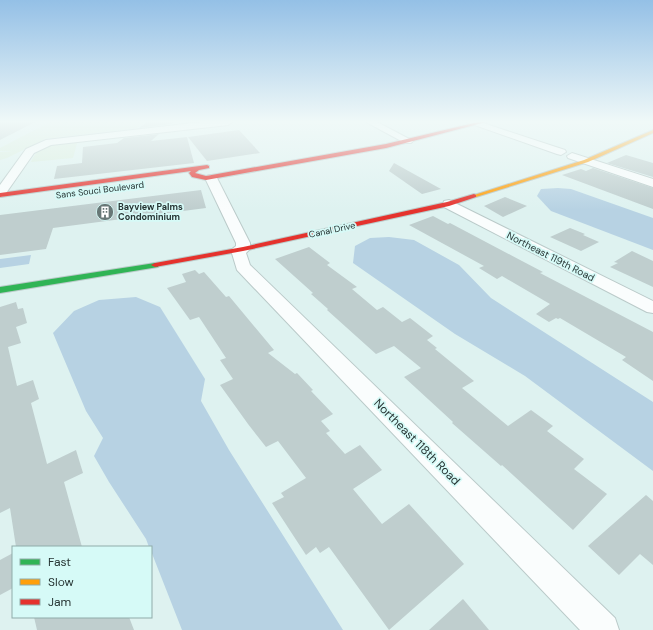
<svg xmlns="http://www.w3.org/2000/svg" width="653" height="630" font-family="'DM Sans',sans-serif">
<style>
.green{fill:#daeede}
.water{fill:#b7d2e3}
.building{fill:#bfcece}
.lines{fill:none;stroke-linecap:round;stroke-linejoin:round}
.street-casing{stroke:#bacac9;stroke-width:2}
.fast-casing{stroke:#bacac9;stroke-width:2}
.slow-casing{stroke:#bacac9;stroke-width:2}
.jam-casing{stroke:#bacac9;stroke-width:2}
.street{fill:#fafdfd;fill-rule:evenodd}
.fast{fill:#30b455;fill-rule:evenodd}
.slow{fill:#ff9f0a;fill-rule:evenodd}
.jam{fill:#e5322d;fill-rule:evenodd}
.labels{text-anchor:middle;stroke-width:3.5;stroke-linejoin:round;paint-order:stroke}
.far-street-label{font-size:9px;fill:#273534;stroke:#d6faf7}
.far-poi-label{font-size:9px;font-weight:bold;fill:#273534;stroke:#d6faf7;text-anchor:start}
.street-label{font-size:10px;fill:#273534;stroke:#d6faf7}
.near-street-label{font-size:12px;fill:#273534;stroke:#d6faf7}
</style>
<rect width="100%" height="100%" fill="#def2f0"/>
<g class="green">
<polygon points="50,122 144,122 137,128 45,139 7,158 0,160 0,152 14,152 0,151 0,148"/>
<path d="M78,140L73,158L31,162C40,141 58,143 78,140Z"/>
</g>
<g class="water">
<polygon points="558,188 571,189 653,218 653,250 551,211 537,196 541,189"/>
<polygon points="389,237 414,240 459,265 491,298 653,402 653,471 525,376 455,334 353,263 355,246 370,238"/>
<polygon points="31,255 29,264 0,268 0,259"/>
<polygon points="136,297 160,307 205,379 201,401 229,450 343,630 182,630 151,551 151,547 149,547 146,539 109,482 94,456 103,438 86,411 53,333 74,311 99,300"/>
</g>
<g class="building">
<polygon points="0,122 35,122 0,140"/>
<polygon points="147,122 173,122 171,124 139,128"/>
<polygon points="239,130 260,153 207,161 188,137"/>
<polygon points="159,134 151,141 187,137 194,163 54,179 57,166 82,163 83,147 117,143 124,138"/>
<polygon points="626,155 653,163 653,177 607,163"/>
<polygon points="394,163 441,189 422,194 389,171"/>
<polygon points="593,168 653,188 653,209 562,175 581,169 586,171"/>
<polygon points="201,190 206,208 53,228 46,249 0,255 0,215"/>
<polygon points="505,197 527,206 503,217 484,206"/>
<polygon points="433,216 448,224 450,223 522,261 543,272 540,273 653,332 653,381 622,360 626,357 560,318 558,319 556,318 549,322 536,314 550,304 502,276 497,279 479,268 484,266 409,225"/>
<polygon points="570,228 585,234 583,235 599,242 581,251 550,237"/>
<polygon points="309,247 330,263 327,265 357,287 352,289 377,310 383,307 402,322 410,318 433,336 427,340 437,348 435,349 474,381 462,388 508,426 531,410 553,426 547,431 584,459 574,469 607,494 573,530 502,465 501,466 452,423 453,422 404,377 421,368 394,346 376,354 327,310 328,309 311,294 313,293 275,259"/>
<polygon points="632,251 653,261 653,287 610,267 618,263 614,262"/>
<polygon points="195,270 199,274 204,272 226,297 229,296 274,350 268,353 295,374 297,373 313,390 311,391 333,414 321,421 330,431 326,433 345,454 360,445 382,470 353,489 382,524 409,504 464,564 389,630 329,547 320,553 316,547 306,555 272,503 284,497 281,493 306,478 278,441 266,447 248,424 220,385 233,379 220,360 226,358 199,317 190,320 167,288 186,282 182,274"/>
<polygon points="16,302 18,309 23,308 27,323 16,327 21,343 8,347 17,386 33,380 39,399 31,403 47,464 76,450 83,473 64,482 82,547 16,547 10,508 0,513 0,307"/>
<polygon points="646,495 653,501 653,565 640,554 619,575 588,546"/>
<polygon points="13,553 13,588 0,595 0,560"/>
<polygon points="463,599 489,630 429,630"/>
<polygon points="34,617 129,617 134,630 37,630"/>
</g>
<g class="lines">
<defs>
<g id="street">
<polygon points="202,122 232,122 228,125 51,145 34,153 4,196 0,197 0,185 26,149 46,140"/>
<polygon points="366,122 377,122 413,141 411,143 405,143"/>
<polygon points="466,122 480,122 565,150 566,152 561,155 557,154"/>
<polygon points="572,153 653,179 653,187 568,158 567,156"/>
<polygon points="211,175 215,176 217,178 250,243 250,249 246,253 250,265 615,618 619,630 580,630 237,270 231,250 236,246 236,243 205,178 207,176"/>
<polygon points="449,200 653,301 653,313 647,312 444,207 443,204 444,201"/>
</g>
<polygon id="fast" points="155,263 158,263 159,265 158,267 0,293 0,287"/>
<polygon id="slow" points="653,130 653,133 588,162 476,197 471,196 584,160"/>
<g id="jam">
<polygon points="478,122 486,122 386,148 206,180 192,177 189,173 191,171 0,197 0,193 207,165 209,166 209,168 199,170 195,173 206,176 386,144"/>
<polygon points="474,194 476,195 476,197 449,206 243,251 155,267 151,265 155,263 243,247 447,202"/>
</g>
</defs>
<use href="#street" class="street-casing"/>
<use href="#fast" class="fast-casing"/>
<use href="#slow" class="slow-casing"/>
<use href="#jam" class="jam-casing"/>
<use href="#street" class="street"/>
<use href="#fast" class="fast"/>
<use href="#slow" class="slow"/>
<use href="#jam" class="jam"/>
</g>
<linearGradient id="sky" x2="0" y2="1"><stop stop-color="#94c0e6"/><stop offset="0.58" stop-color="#f0f9f8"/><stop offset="1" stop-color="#f0f9f8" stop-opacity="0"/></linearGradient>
<rect width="653" height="210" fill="url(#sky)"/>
<defs>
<symbol id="building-disc" viewBox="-11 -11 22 22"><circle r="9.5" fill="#677776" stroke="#d6faf7"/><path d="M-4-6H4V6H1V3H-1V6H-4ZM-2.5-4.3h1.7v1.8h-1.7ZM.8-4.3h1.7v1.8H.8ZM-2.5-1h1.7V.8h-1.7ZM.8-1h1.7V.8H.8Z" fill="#fff"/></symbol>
</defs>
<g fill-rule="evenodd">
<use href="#building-disc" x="95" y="202" width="20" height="20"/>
</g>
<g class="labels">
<g class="far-street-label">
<text transform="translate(100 190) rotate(-7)" y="3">Sans Souci Boulevard</text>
<text transform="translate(332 230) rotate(-12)" y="3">Canal Drive</text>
</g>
<g class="far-poi-label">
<text x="118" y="210">Bayview Palms<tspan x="118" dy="10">Condominium</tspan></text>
</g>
<g class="street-label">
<text transform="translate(551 256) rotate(27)" y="4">Northeast 119th Road</text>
</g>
<g class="near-street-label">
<text transform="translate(417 442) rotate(45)" y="4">Northeast 118th Road</text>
</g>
</g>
<rect x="12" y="546" width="140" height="72" fill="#d6faf7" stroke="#90aba9"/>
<rect x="20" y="559" width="20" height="6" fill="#30b455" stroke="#90aba9"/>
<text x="48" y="566" font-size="12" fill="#273534">Fast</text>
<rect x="20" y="579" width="20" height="6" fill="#ff9f0a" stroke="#90aba9"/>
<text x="48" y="586" font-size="12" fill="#273534">Slow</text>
<rect x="20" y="599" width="20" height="6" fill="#e5322d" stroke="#90aba9"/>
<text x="48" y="606" font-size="12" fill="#273534">Jam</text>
</svg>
